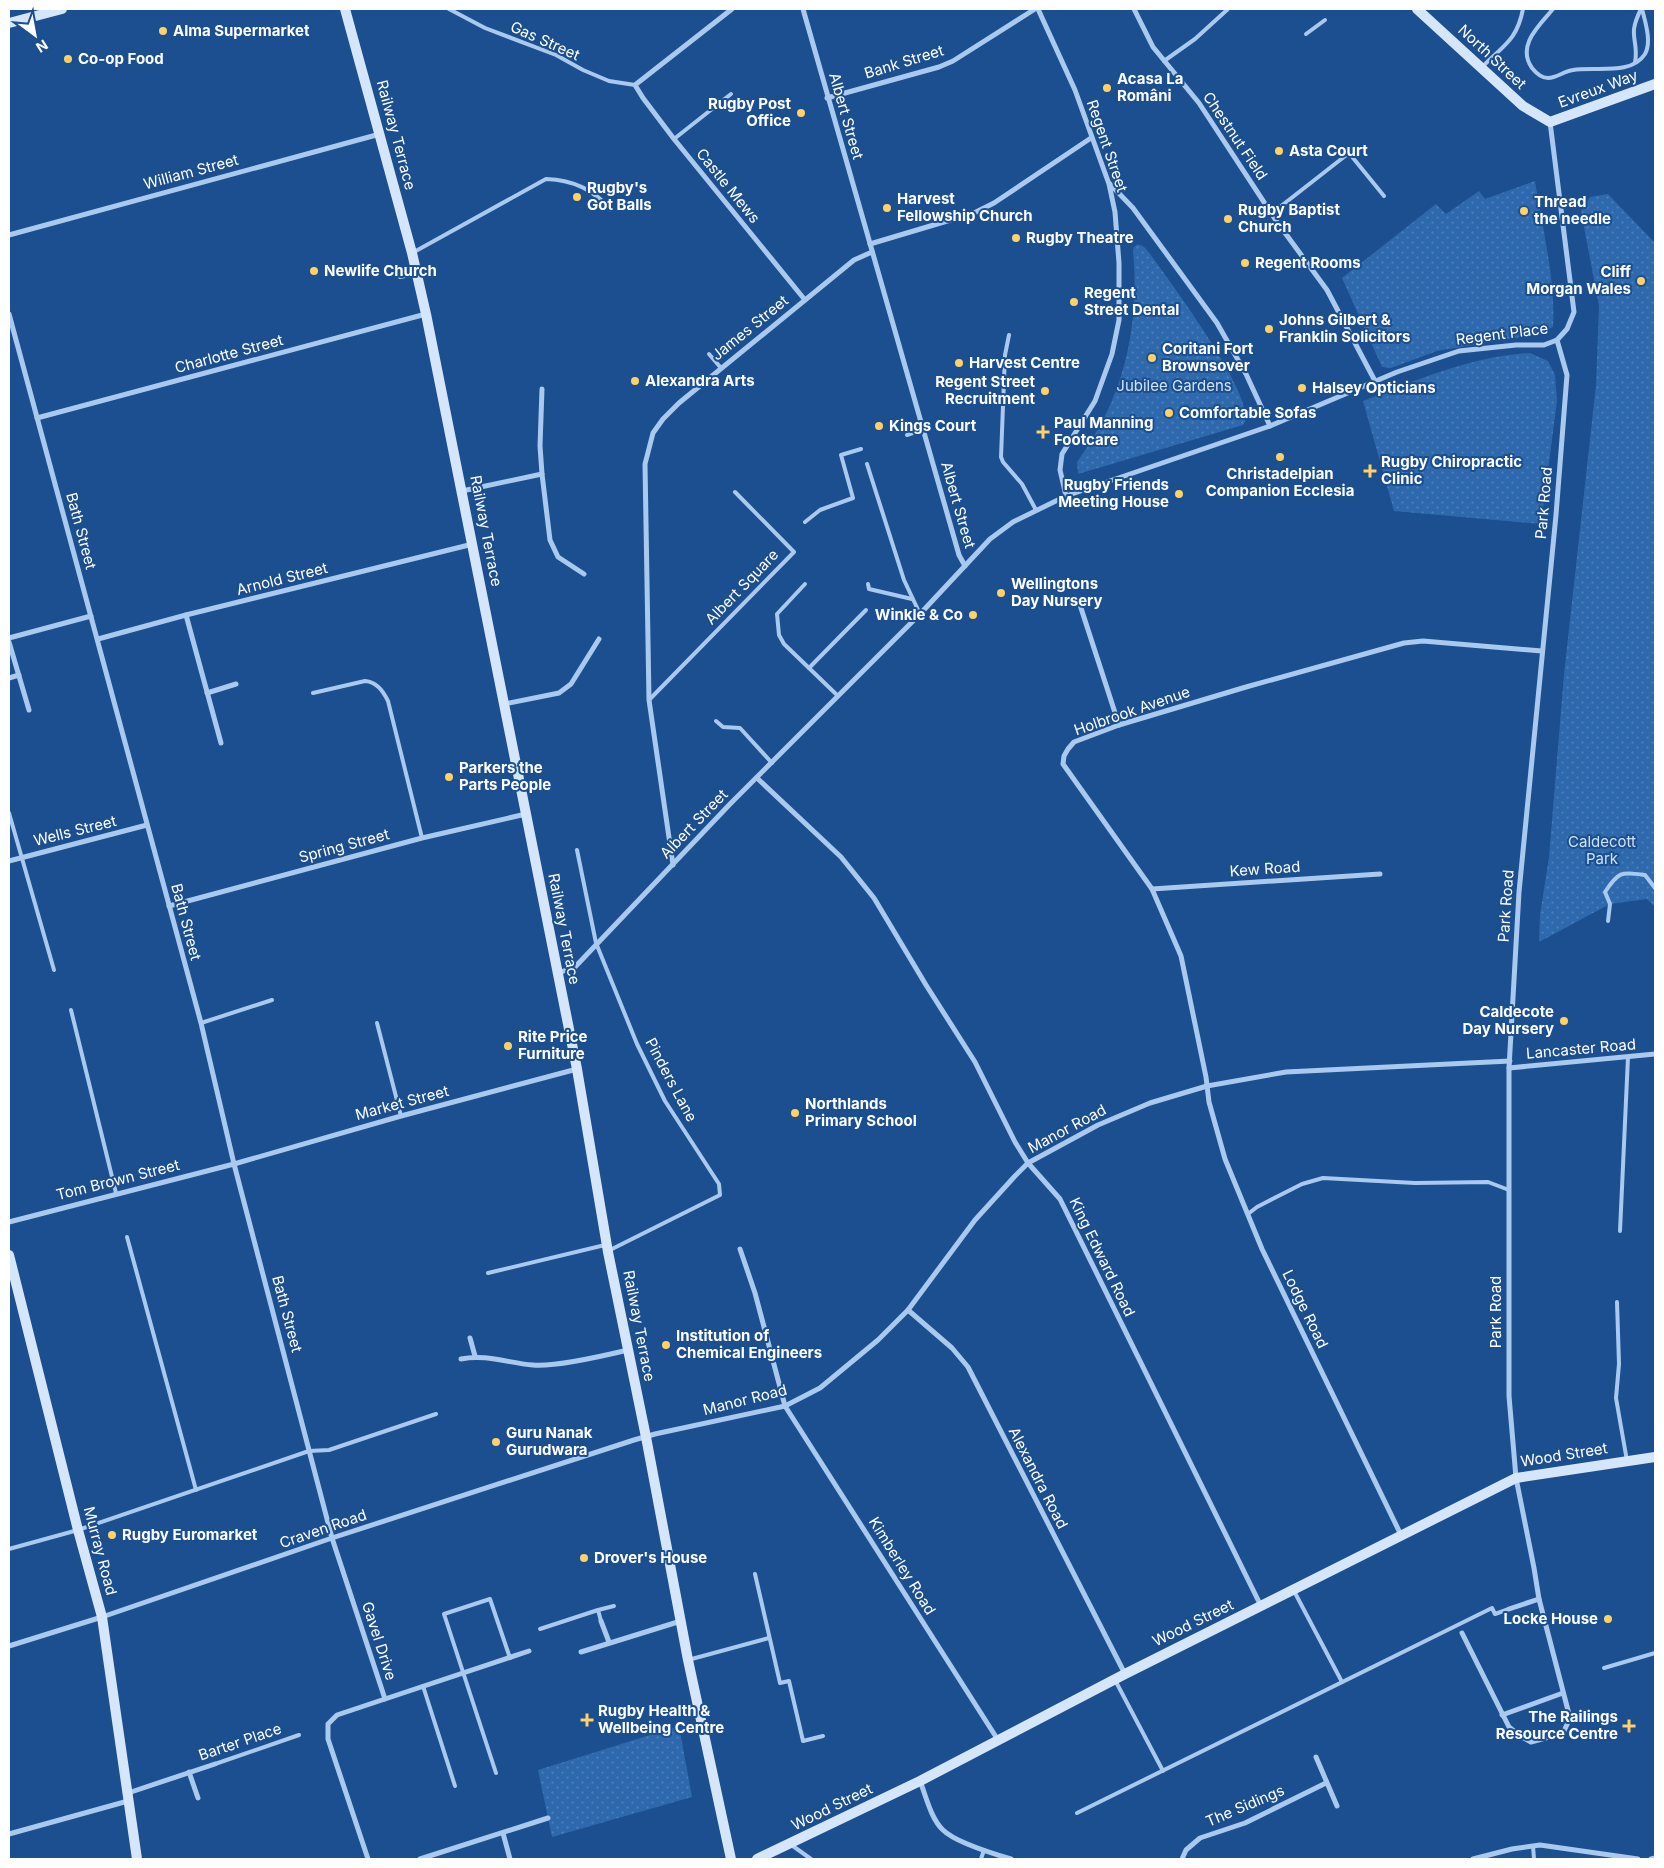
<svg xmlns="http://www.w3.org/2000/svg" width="1664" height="1868" font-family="Inter,sans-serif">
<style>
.park{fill:url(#park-dots)}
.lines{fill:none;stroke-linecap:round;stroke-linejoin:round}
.lane{stroke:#a9c9ee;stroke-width:4}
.street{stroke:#a9c9ee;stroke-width:5}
.secondary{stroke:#d6e6fa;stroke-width:10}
.poi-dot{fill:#ffd166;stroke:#1b4f8f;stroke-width:2}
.labels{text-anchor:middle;stroke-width:4;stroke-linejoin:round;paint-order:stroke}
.poi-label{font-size:15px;font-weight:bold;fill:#fff;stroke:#1b4f8f;text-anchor:start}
.street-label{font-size:15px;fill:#fff;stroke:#1b4f8f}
.park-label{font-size:15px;fill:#cfe3fa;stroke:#1b4f8f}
</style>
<defs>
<pattern id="park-dots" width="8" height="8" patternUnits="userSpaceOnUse" patternTransform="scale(1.25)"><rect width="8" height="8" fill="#2e69ad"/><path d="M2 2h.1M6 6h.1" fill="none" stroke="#4d80b9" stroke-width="1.8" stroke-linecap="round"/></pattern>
</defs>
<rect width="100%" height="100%" fill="#1b4f8f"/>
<g class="park">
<path d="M1535,181C1542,225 1556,282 1553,327L1536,335L1514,338L1437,351L1391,368L1382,367L1342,278L1436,204L1446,214L1479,191L1485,199Z"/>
<polygon points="1608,194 1655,243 1655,907 1647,899 1610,904 1539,942 1540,915 1549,857 1564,674 1596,385 1599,306 1581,211 1590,197"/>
<path d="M1136,245C1143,244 1146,249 1150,254C1165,275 1263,405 1243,425L1078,474L1077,462C1124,398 1140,328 1133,249Z"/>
<path d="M1530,353L1548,361L1555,375L1557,401L1541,524L1394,511L1363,401C1417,380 1471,356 1530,353Z"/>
<polygon points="679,1726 692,1797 552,1837 538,1770"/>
</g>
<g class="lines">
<g class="lane">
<polyline points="449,9 485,28 556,55 583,70 609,81 635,85"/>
<path d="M1553,9C1540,25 1516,45 1532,68C1536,73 1541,78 1548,78C1557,78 1564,71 1573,70C1595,66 1631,76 1645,54C1652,42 1645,21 1642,9"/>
<polyline points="1306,34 1325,20"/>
<polyline points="1164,61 1195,39 1228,9"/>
<path d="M1635,62C1638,48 1633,41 1634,29C1635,22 1638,15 1641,9"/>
<path d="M1483,66C1504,45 1517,40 1523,9"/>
<polyline points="674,139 731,94"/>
<polyline points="1271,214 1349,153 1384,196"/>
<path d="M414,252L546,179C574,180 594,190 611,210"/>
<polyline points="400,277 415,274"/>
<polyline points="1009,335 1005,355 1001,457 1003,462 1022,484 1036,510"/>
<polyline points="709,354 721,368"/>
<polyline points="907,435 924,429"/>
<polyline points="867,464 904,580 920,614"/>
<polyline points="805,522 820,510 853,498 841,455 861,449"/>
<polyline points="805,584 777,614 779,635 784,644 837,695"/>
<polyline points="868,584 869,589 912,599"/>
<polyline points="809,668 866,610"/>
<path d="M313,693L365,681C377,682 383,691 388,701L422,838"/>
<polyline points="649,700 794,552 735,492"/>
<polyline points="716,721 723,727 740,728 772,763"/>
<polyline points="9,813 54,970"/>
<polyline points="577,850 596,943 637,1044 665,1101 719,1184 720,1195 608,1251"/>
<path d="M1608,921L1610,904L1605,892C1619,871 1621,872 1645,875L1655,888"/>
<polyline points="71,1010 116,1193"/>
<polyline points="201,1023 272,1000"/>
<polyline points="377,1023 401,1116"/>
<polyline points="1248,1214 1257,1207 1302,1184 1323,1178 1415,1183 1488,1182 1509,1190"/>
<polyline points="1620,1231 1628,1057"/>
<polyline points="127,1237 196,1490"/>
<polyline points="488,1273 605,1245"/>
<polyline points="1617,1302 1619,1364 1616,1398 1627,1461"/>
<polyline points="9,1549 78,1530 309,1451 329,1450 436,1414"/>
<polyline points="755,1574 780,1683 789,1681 803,1741 823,1736"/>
<polyline points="1294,1591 1342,1682"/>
<polyline points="601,1621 598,1610 614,1606"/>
<polyline points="540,1629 598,1610"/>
<polyline points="688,1660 769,1638"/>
<polyline points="1604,1668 1655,1653"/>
<polyline points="1115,1680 1163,1771"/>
<polyline points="423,1686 455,1786"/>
<polyline points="215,1764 299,1735"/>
<polyline points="496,1773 444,1614 490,1599 510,1658"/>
<polyline points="1077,1813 1492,1608 1495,1614 1509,1609"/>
<polyline points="790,1844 811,1859"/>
<polyline points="1533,1846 1534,1859"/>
<polyline points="981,1859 984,1850"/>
</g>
<g class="street">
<polyline points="732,9 635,85 643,98 674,139 805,300"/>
<polyline points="803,9 959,555 965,566"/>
<polyline points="1038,9 1075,90 1109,184 1115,212 1119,263 1119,320 1112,354 1095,401 1062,454 1060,470 1066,496"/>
<polyline points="1134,9 1153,47 1199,103 1277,222 1327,290 1375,381"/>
<polyline points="827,98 939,67 953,61 1035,9"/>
<polyline points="1110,184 1133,208 1217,323 1246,374 1270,426"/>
<polyline points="9,235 380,134"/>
<polyline points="870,244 974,213 994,203 1091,138"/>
<polyline points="9,314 201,1023 234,1164 332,1538 385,1699 337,1715 328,1724 328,1739 368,1859"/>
<polyline points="37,418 426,314"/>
<polyline points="542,474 550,540 558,557 584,574"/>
<polyline points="462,491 542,474 540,446 542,389"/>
<polyline points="1080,605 1119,725"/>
<polyline points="186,615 221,743"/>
<polyline points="9,638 91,616"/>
<polyline points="98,639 186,615 473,544"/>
<polyline points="9,642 29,710"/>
<polyline points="9,678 19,675"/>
<polyline points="207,693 236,684"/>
<polyline points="504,704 559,693 571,684 599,639"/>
<polyline points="757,778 841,857 874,898 926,985 975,1062 1015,1142 1028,1163 1060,1199 1261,1606"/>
<polyline points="9,861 147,825"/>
<polyline points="673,865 649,700 645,464 653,433 663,419 679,403 854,260 872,252"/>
<polyline points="1152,889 1380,874"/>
<polyline points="169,906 422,838 526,814"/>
<polyline points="558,973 575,967 731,803 920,614 990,539 1013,522 1066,496 1270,426 1397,372 1459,351 1516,345 1544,345 1557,340 1567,329 1574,312 1550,122"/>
<polyline points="1509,1068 1655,1054"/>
<polyline points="9,1222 234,1164 401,1116 577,1069"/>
<polyline points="740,1249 755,1293 785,1406 998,1740"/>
<polyline points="908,1310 952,1348 968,1367 1125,1674"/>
<polyline points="470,1338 475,1356"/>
<path d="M461,1359C486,1354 508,1363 533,1365C557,1367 603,1356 628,1350"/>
<polyline points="1401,1535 1262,1249 1225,1159 1209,1102 1206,1077 1181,956 1152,889 1063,764 1064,756 1068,749 1074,742 1119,725 1246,687 1404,643 1423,641 1542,651"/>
<polyline points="1509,1609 1539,1599"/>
<polyline points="601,1621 609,1642"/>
<polyline points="1462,1633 1509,1727 1520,1736 1531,1742 1563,1733 1570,1718 1539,1599 1534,1568 1516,1478 1509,1396 1509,1068 1519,892 1556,515 1567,375 1557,340"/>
<polyline points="9,1646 102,1617 332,1538 634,1440 655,1434 785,1406 820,1388 878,1340 908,1310 975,1220 1015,1176 1028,1163 1098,1125 1150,1103 1207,1086 1286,1072 1510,1061"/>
<polyline points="581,1652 681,1621"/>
<polyline points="385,1699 529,1651"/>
<polyline points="1502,1715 1563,1693"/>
<polyline points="1316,1757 1337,1806"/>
<polyline points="189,1772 198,1798"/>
<path d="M920,1781C926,1796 931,1819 943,1830C955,1842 994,1854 1011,1859"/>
<polyline points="128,1793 215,1764"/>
<polyline points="503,1833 510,1859"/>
<polyline points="9,1834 128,1801"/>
<polyline points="420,1859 548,1818"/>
<polyline points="1182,1859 1186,1850 1200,1838 1245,1823 1326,1783"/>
<polyline points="1473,1859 1512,1849 1540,1845 1638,1859"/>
<polyline points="1651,1859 1655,1858"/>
</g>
<g class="secondary">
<polyline points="345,9 412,253 426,314 577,1069 608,1252 646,1437 688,1660 731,1859"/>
<polyline points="1417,9 1523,106 1550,122 1655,84"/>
<polyline points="9,23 62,9"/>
<polyline points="9,1255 78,1530 102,1617 137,1859"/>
<polyline points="757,1859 920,1781 1125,1674 1516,1478 1655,1457"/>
</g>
</g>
<g class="poi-dot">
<circle cx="163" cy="31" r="5"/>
<circle cx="68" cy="59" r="5"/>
<circle cx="1107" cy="88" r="5"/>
<circle cx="801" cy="113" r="5"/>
<circle cx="1279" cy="151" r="5"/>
<circle cx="577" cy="197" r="5"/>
<circle cx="887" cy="208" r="5"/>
<circle cx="1524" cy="211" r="5"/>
<circle cx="1228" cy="219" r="5"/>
<circle cx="1016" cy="238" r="5"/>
<circle cx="1245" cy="263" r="5"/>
<circle cx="314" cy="271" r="5"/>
<circle cx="1641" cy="281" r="5"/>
<circle cx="1074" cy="302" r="5"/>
<circle cx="1269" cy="329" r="5"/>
<circle cx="1152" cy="358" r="5"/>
<circle cx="959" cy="363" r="5"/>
<circle cx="635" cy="381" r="5"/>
<circle cx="1302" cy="388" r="5"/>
<circle cx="1045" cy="391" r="5"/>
<circle cx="1169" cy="413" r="5"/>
<circle cx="879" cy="426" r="5"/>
<path d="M1040.5 424.5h5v5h5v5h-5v5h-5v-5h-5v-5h5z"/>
<circle cx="1280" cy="457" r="5"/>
<path d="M1367.5 463.5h5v5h5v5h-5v5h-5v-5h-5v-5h5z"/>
<circle cx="1179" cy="494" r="5"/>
<circle cx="1001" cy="593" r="5"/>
<circle cx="973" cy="615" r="5"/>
<circle cx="449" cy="777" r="5"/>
<circle cx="1564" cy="1021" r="5"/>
<circle cx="508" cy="1046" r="5"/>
<circle cx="795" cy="1113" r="5"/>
<circle cx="666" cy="1345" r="5"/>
<circle cx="496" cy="1442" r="5"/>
<circle cx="112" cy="1535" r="5"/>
<circle cx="584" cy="1558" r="5"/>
<circle cx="1608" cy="1619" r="5"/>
<path d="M584.5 1712.5h5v5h5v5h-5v5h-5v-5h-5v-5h5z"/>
<path d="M1626.5 1718.5h5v5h5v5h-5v5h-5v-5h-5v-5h5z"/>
</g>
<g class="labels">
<g class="poi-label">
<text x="173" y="36">Alma Supermarket</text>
<text x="78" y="64">Co-op Food</text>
<text x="1117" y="84">Acasa La<tspan x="1117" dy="17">Români</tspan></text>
<text x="791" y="109" text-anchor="end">Rugby Post<tspan x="791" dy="17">Office</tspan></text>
<text x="1289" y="156">Asta Court</text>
<text x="587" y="193">Rugby's<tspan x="587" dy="17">Got Balls</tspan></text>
<text x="897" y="204">Harvest<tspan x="897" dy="17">Fellowship Church</tspan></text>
<text x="1534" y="207">Thread<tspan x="1534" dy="17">the needle</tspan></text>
<text x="1238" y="215">Rugby Baptist<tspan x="1238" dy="17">Church</tspan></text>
<text x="1026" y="243">Rugby Theatre</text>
<text x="1255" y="268">Regent Rooms</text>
<text x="324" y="276">Newlife Church</text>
<text x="1631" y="277" text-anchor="end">Cliff<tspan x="1631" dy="17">Morgan Wales</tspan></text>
<text x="1084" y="298">Regent<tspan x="1084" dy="17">Street Dental</tspan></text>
<text x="1279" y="325">Johns Gilbert &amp;<tspan x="1279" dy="17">Franklin Solicitors</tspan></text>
<text x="1162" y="354">Coritani Fort<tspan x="1162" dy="17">Brownsover</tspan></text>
<text x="969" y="368">Harvest Centre</text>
<text x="645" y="386">Alexandra Arts</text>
<text x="1035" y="387" text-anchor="end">Regent Street<tspan x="1035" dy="17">Recruitment</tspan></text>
<text x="1312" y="393">Halsey Opticians</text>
<text x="1179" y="418">Comfortable Sofas</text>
<text x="1054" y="428">Paul Manning<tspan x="1054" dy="17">Footcare</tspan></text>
<text x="889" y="431">Kings Court</text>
<text x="1381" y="467">Rugby Chiropractic<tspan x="1381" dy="17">Clinic</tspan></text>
<text x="1280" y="479" text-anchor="middle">Christadelpian<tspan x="1280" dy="17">Companion Ecclesia</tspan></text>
<text x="1169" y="490" text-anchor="end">Rugby Friends<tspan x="1169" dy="17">Meeting House</tspan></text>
<text x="1011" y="589">Wellingtons<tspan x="1011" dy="17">Day Nursery</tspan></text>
<text x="963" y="620" text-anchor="end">Winkle &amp; Co</text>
<text x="459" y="773">Parkers the<tspan x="459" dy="17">Parts People</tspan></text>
<text x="1554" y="1017" text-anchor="end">Caldecote<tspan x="1554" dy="17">Day Nursery</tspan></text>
<text x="518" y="1042">Rite Price<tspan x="518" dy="17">Furniture</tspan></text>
<text x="805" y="1109">Northlands<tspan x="805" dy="17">Primary School</tspan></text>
<text x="676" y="1341">Institution of<tspan x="676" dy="17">Chemical Engineers</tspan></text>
<text x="506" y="1438">Guru Nanak<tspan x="506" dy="17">Gurudwara</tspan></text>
<text x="122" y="1540">Rugby Euromarket</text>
<text x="594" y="1563">Drover's House</text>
<text x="1598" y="1624" text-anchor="end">Locke House</text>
<text x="598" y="1716">Rugby Health &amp;<tspan x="598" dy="17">Wellbeing Centre</tspan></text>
<text x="1618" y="1722" text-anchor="end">The Railings<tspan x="1618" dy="17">Resource Centre</tspan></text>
</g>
<g class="street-label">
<text transform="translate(545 41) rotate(24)" y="5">Gas Street</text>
<text transform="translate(1492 57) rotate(43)" y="5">North Street</text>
<text transform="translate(904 62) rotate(-17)" y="5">Bank Street</text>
<text transform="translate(1598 89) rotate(-20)" y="5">Evreux Way</text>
<text transform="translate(846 116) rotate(74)" y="5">Albert Street</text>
<text transform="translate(396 135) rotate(75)" y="5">Railway Terrace</text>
<text transform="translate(1235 136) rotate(56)" y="5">Chestnut Field</text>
<text transform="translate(1107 146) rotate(71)" y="5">Regent Street</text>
<text transform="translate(191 172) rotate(-15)" y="5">William Street</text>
<text transform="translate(728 186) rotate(51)" y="5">Castle Mews</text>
<text transform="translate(750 328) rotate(-39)" y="5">James Street</text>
<text transform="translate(1502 334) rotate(-7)" y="5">Regent Place</text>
<text transform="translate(229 354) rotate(-15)" y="5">Charlotte Street</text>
<text transform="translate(1544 503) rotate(-85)" y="5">Park Road</text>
<text transform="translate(958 505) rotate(74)" y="5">Albert Street</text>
<text transform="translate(81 531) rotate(75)" y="5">Bath Street</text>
<text transform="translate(486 531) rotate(79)" y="5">Railway Terrace</text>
<text transform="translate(282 579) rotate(-14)" y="5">Arnold Street</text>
<text transform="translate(742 587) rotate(-46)" y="5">Albert Square</text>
<text transform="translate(1132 711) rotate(-19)" y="5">Holbrook Avenue</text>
<text transform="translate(694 824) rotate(-46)" y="5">Albert Street</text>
<text transform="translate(75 831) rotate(-14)" y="5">Wells Street</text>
<text transform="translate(344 846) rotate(-15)" y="5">Spring Street</text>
<text transform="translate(1265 869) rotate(-4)" y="5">Kew Road</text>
<text transform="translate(1506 906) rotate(-86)" y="5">Park Road</text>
<text transform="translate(186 922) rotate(75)" y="5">Bath Street</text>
<text transform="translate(564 929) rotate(79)" y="5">Railway Terrace</text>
<text transform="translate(1581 1049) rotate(-5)" y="5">Lancaster Road</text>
<text transform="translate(671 1080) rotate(62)" y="5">Pinders Lane</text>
<text transform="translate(402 1103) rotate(-15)" y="5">Market Street</text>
<text transform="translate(1067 1129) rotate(-28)" y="5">Manor Road</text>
<text transform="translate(118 1180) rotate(-14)" y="5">Tom Brown Street</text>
<text transform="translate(1102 1257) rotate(64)" y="5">King Edward Road</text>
<text transform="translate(1305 1309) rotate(64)" y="5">Lodge Road</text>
<text transform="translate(1496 1312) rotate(-90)" y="5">Park Road</text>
<text transform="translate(287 1314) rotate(75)" y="5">Bath Street</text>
<text transform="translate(639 1326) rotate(79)" y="5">Railway Terrace</text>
<text transform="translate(745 1400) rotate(-14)" y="5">Manor Road</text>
<text transform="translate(1564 1455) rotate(-9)" y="5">Wood Street</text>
<text transform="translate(1038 1478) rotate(63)" y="5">Alexandra Road</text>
<text transform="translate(323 1529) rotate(-19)" y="5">Craven Road</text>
<text transform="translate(100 1551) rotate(75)" y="5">Murray Road</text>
<text transform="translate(902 1566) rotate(58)" y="5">Kimberley Road</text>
<text transform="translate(1193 1623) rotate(-26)" y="5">Wood Street</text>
<text transform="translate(379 1641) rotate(72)" y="5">Gavel Drive</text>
<text transform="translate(240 1742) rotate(-19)" y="5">Barter Place</text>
<text transform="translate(1245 1806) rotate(-23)" y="5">The Sidings</text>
<text transform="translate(832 1807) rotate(-26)" y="5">Wood Street</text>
</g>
<g class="park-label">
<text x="1174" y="391">Jubilee Gardens</text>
<text x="1602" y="847">Caldecott<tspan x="1602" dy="17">Park</tspan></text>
</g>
</g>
<rect width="1664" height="1868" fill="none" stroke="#ffffff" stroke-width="20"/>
<g transform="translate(35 35) rotate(148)" stroke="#1b4f8f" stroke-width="4" paint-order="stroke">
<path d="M0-4L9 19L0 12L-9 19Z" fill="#ffffff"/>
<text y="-8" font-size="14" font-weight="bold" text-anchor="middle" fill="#ffffff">N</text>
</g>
</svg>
